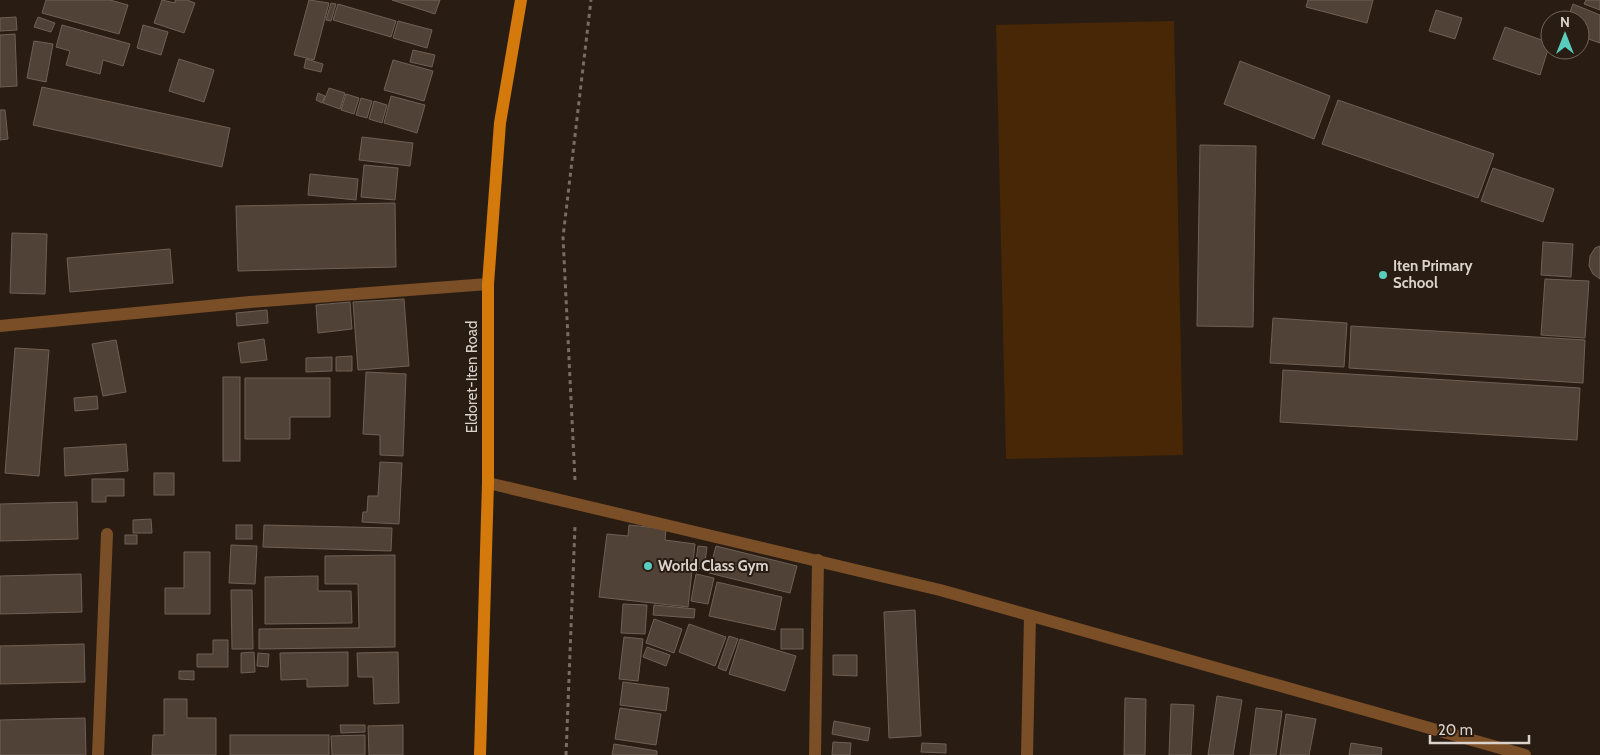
<svg xmlns="http://www.w3.org/2000/svg" width="1600" height="755" font-family="Cabin,sans-serif">
<style>
.green{fill:#472706}
.building{fill:#504237;stroke:#6f6055}
.lines{fill:none;stroke-linecap:round;stroke-linejoin:round}
.path{stroke:#786d65;stroke-width:3;stroke-dasharray:4 4;stroke-linecap:butt}
.service{stroke:#7a4e27;stroke-width:12}
.minor{stroke:#7a4e27;stroke-width:12}
.primary{stroke:#d4790c;stroke-width:12}
.poi-dot{fill:#59cebf;stroke:#291d13;stroke-width:2}
.labels{text-anchor:middle;stroke-width:4;stroke-linejoin:round;paint-order:stroke}
.poi-label{font-size:15px;font-weight:bold;fill:#dbd2cc;stroke:#291d13;text-anchor:start}
.street-label{font-size:15px;fill:#dbd2cc;stroke:#291d13}
</style>
<rect width="100%" height="100%" fill="#291d13"/>
<polygon class="green" points="1174,21 1183,455 1006,459 996,25"/>
<g class="building">
<polygon points="46,0 110,0 128,5 119,34 42,13"/>
<polygon points="162,0 175,3 175,0 187,0 195,3 184,33 154,23"/>
<polygon points="309,0 329,3 314,60 294,55"/>
<polygon points="392,0 440,0 435,14"/>
<polygon points="1308,0 1373,0 1367,23 1306,7"/>
<polygon points="1586,0 1600,0 1600,10 1584,4"/>
<polygon points="331,3 336,4 331,21 326,20"/>
<polygon points="338,4 396,21 391,37 333,20"/>
<polygon points="1573,4 1600,15 1600,43 1580,36 1580,20 1567,20"/>
<polygon points="1436,10 1462,18 1455,39 1429,31"/>
<polygon points="16,17 17,30 0,31 0,18"/>
<polygon points="38,17 55,23 51,32 34,27"/>
<polygon points="398,21 432,30 427,48 393,38"/>
<polygon points="62,25 130,44 123,66 103,60 100,74 66,65 70,51 56,47"/>
<polygon points="143,25 168,32 161,55 137,48"/>
<polygon points="1505,27 1550,43 1540,75 1493,59"/>
<polygon points="15,34 17,86 0,87 0,35"/>
<polygon points="34,41 53,44 46,82 27,78"/>
<polygon points="413,50 435,55 432,67 410,62"/>
<polygon points="179,59 214,70 204,102 169,91"/>
<polygon points="306,59 323,64 321,72 304,68"/>
<polygon points="393,60 433,71 424,101 384,90"/>
<polygon points="1240,61 1330,96 1314,139 1224,104"/>
<polygon points="42,87 230,128 222,167 33,125"/>
<polygon points="329,88 345,93 340,109 323,103"/>
<polygon points="318,93 325,96 322,103 316,100"/>
<polygon points="346,94 359,98 354,114 341,110"/>
<polygon points="391,96 425,105 417,133 384,123"/>
<polygon points="361,98 372,101 367,118 356,115"/>
<polygon points="1338,100 1494,154 1478,198 1322,144"/>
<polygon points="374,101 387,105 382,123 369,119"/>
<polygon points="0,110 5,110 8,139 0,140"/>
<polygon points="362,137 413,143 410,166 359,160"/>
<polygon points="1200,145 1256,146 1253,327 1197,326"/>
<polygon points="364,165 398,168 395,200 361,197"/>
<polygon points="1493,168 1554,189 1543,222 1481,201"/>
<polygon points="310,174 358,179 356,200 308,195"/>
<polygon points="395,203 396,267 238,271 236,206"/>
<polygon points="12,233 47,234 45,294 10,293"/>
<polygon points="1543,242 1573,244 1571,277 1541,275"/>
<polygon points="1600,246 1600,279 1593,274 1589,266 1590,256 1595,248"/>
<polygon points="170,249 173,283 70,292 67,258"/>
<polygon points="1545,279 1589,281 1585,338 1541,335"/>
<polygon points="404,299 409,366 358,370 353,302"/>
<polygon points="350,302 352,329 318,333 316,305"/>
<polygon points="267,310 268,323 237,326 236,313"/>
<polygon points="1273,318 1347,323 1344,367 1270,363"/>
<polygon points="1351,326 1585,340 1583,383 1349,368"/>
<polygon points="264,339 267,360 241,363 238,343"/>
<polygon points="116,340 126,392 103,396 92,344"/>
<polygon points="15,348 49,350 39,476 5,473"/>
<polygon points="352,356 352,371 336,371 336,357"/>
<polygon points="332,357 332,371 306,372 306,358"/>
<polygon points="1283,370 1580,388 1577,440 1280,422"/>
<polygon points="366,372 406,374 403,456 380,455 380,435 363,434"/>
<rect x="223" y="377" width="17" height="84"/>
<polygon points="245,378 330,378 330,417 290,417 290,439 245,439"/>
<polygon points="97,396 98,409 75,411 74,398"/>
<polygon points="126,444 128,471 65,476 64,448"/>
<polygon points="380,462 402,463 399,524 362,522 363,512 367,512 368,496 378,496"/>
<rect x="154" y="473" width="20" height="22"/>
<polygon points="92,479 124,479 124,496 106,496 106,502 92,502"/>
<polygon points="77,502 78,539 0,541 0,504"/>
<polygon points="151,519 152,533 133,533 133,520"/>
<rect x="236" y="525" width="16" height="14"/>
<polygon points="264,525 392,528 391,551 263,547"/>
<polygon points="629,525 666,529 665,540 695,544 688,607 599,597 607,534 628,536"/>
<rect x="125" y="535" width="12" height="9"/>
<polygon points="231,545 257,546 255,584 229,583"/>
<polygon points="698,546 707,547 704,569 695,568"/>
<polygon points="716,546 797,566 790,593 709,573"/>
<polygon points="184,552 210,552 210,614 165,614 165,588 184,588"/>
<polygon points="395,555 395,647 259,649 259,629 359,628 358,584 325,584 325,556"/>
<polygon points="81,574 82,612 0,614 0,576"/>
<polygon points="696,574 714,578 708,604 691,601"/>
<polygon points="318,576 318,591 351,591 352,623 265,624 265,577"/>
<polygon points="717,582 782,597 775,630 709,616"/>
<polygon points="231,590 252,590 253,649 232,649"/>
<polygon points="623,604 647,605 645,634 621,633"/>
<polygon points="654,605 695,609 694,618 653,615"/>
<polygon points="915,610 921,736 889,738 884,612"/>
<polygon points="654,619 682,629 674,653 646,643"/>
<polygon points="689,624 726,637 715,666 679,652"/>
<rect x="781" y="629" width="22" height="20"/>
<polygon points="729,636 738,639 726,671 718,668"/>
<polygon points="624,637 643,639 638,681 619,679"/>
<polygon points="740,639 796,656 785,691 729,674"/>
<polygon points="213,640 228,640 228,667 197,667 197,654 213,654"/>
<polygon points="84,644 85,682 0,684 0,646"/>
<polygon points="647,647 670,655 666,666 643,657"/>
<polygon points="254,652 255,672 241,673 241,653"/>
<polygon points="348,652 348,686 307,687 307,679 281,680 280,653"/>
<polygon points="398,652 399,703 374,704 373,677 358,677 357,653"/>
<polygon points="258,653 269,654 268,667 257,666"/>
<polygon points="833,655 857,655 857,676 833,675"/>
<polygon points="179,671 194,671 194,680 179,679"/>
<polygon points="623,682 669,688 666,711 620,705"/>
<polygon points="1217,696 1242,700 1233,755 1208,755"/>
<polygon points="1125,698 1146,699 1145,755 1124,755"/>
<polygon points="164,699 187,699 187,718 216,718 216,755 152,755 153,735 164,735"/>
<polygon points="1171,704 1194,705 1191,755 1169,755"/>
<polygon points="620,708 661,714 656,745 615,739"/>
<polygon points="1256,708 1282,711 1276,755 1250,755"/>
<polygon points="1286,714 1316,719 1309,755 1280,755"/>
<polygon points="85,718 86,755 0,755 0,720"/>
<polygon points="834,721 870,728 868,741 832,734"/>
<polygon points="340,725 365,725 365,732 341,733"/>
<polygon points="403,725 403,755 369,755 368,726"/>
<rect x="230" y="735" width="99" height="20"/>
<polygon points="365,735 365,755 332,755 331,736"/>
<polygon points="833,742 851,743 850,755 832,755"/>
<polygon points="922,743 946,744 946,753 921,752"/>
<polygon points="1351,743 1382,748 1381,755 1349,755"/>
<polygon points="614,744 657,751 657,755 612,755"/>
</g>
<g class="lines">
<g class="path">
<polyline points="575,480 563,237 591,0"/>
<polyline points="566,755 575,526"/>
</g>
<polyline class="service" points="98,755 107,534"/>
<g class="minor">
<polyline points="0,326 250,302 488,284"/>
<polyline points="488,483 940,590 1525,755"/>
<polyline points="815,755 818,560"/>
<polyline points="1027,755 1030,616"/>
</g>
<polyline class="primary" points="480,755 488,483 488,284 500,123 521,0"/>
</g>
<g class="poi-dot">
<circle cx="1383" cy="275" r="5"/>
<circle cx="648" cy="566" r="5"/>
</g>
<g class="labels">
<g class="poi-label">
<text x="1393" y="271">Iten Primary<tspan x="1393" dy="17">School</tspan></text>
<text x="658" y="571">World Class Gym</text>
</g>
<g class="street-label">
<text transform="translate(472 377) rotate(-90)" y="5">Eldoret-Iten Road</text>
</g>
</g>
<g transform="translate(1565 35)"><circle r="24" fill="#291d13" stroke="#70655d"/>
<path d="M0-4L9 19L0 12L-9 19Z" fill="#59cebf"/>
<text y="-8" font-size="14" font-weight="bold" text-anchor="middle" fill="#dbd2cc">N</text>
</g>
<path d="M1430 735v8h99v-8" fill="none" stroke="#dbd2cc" stroke-width="2.5"/>
<text x="1438" y="735" font-size="15" fill="#dbd2cc" stroke="#291d13" stroke-width="4" paint-order="stroke">20 m</text>
</svg>
